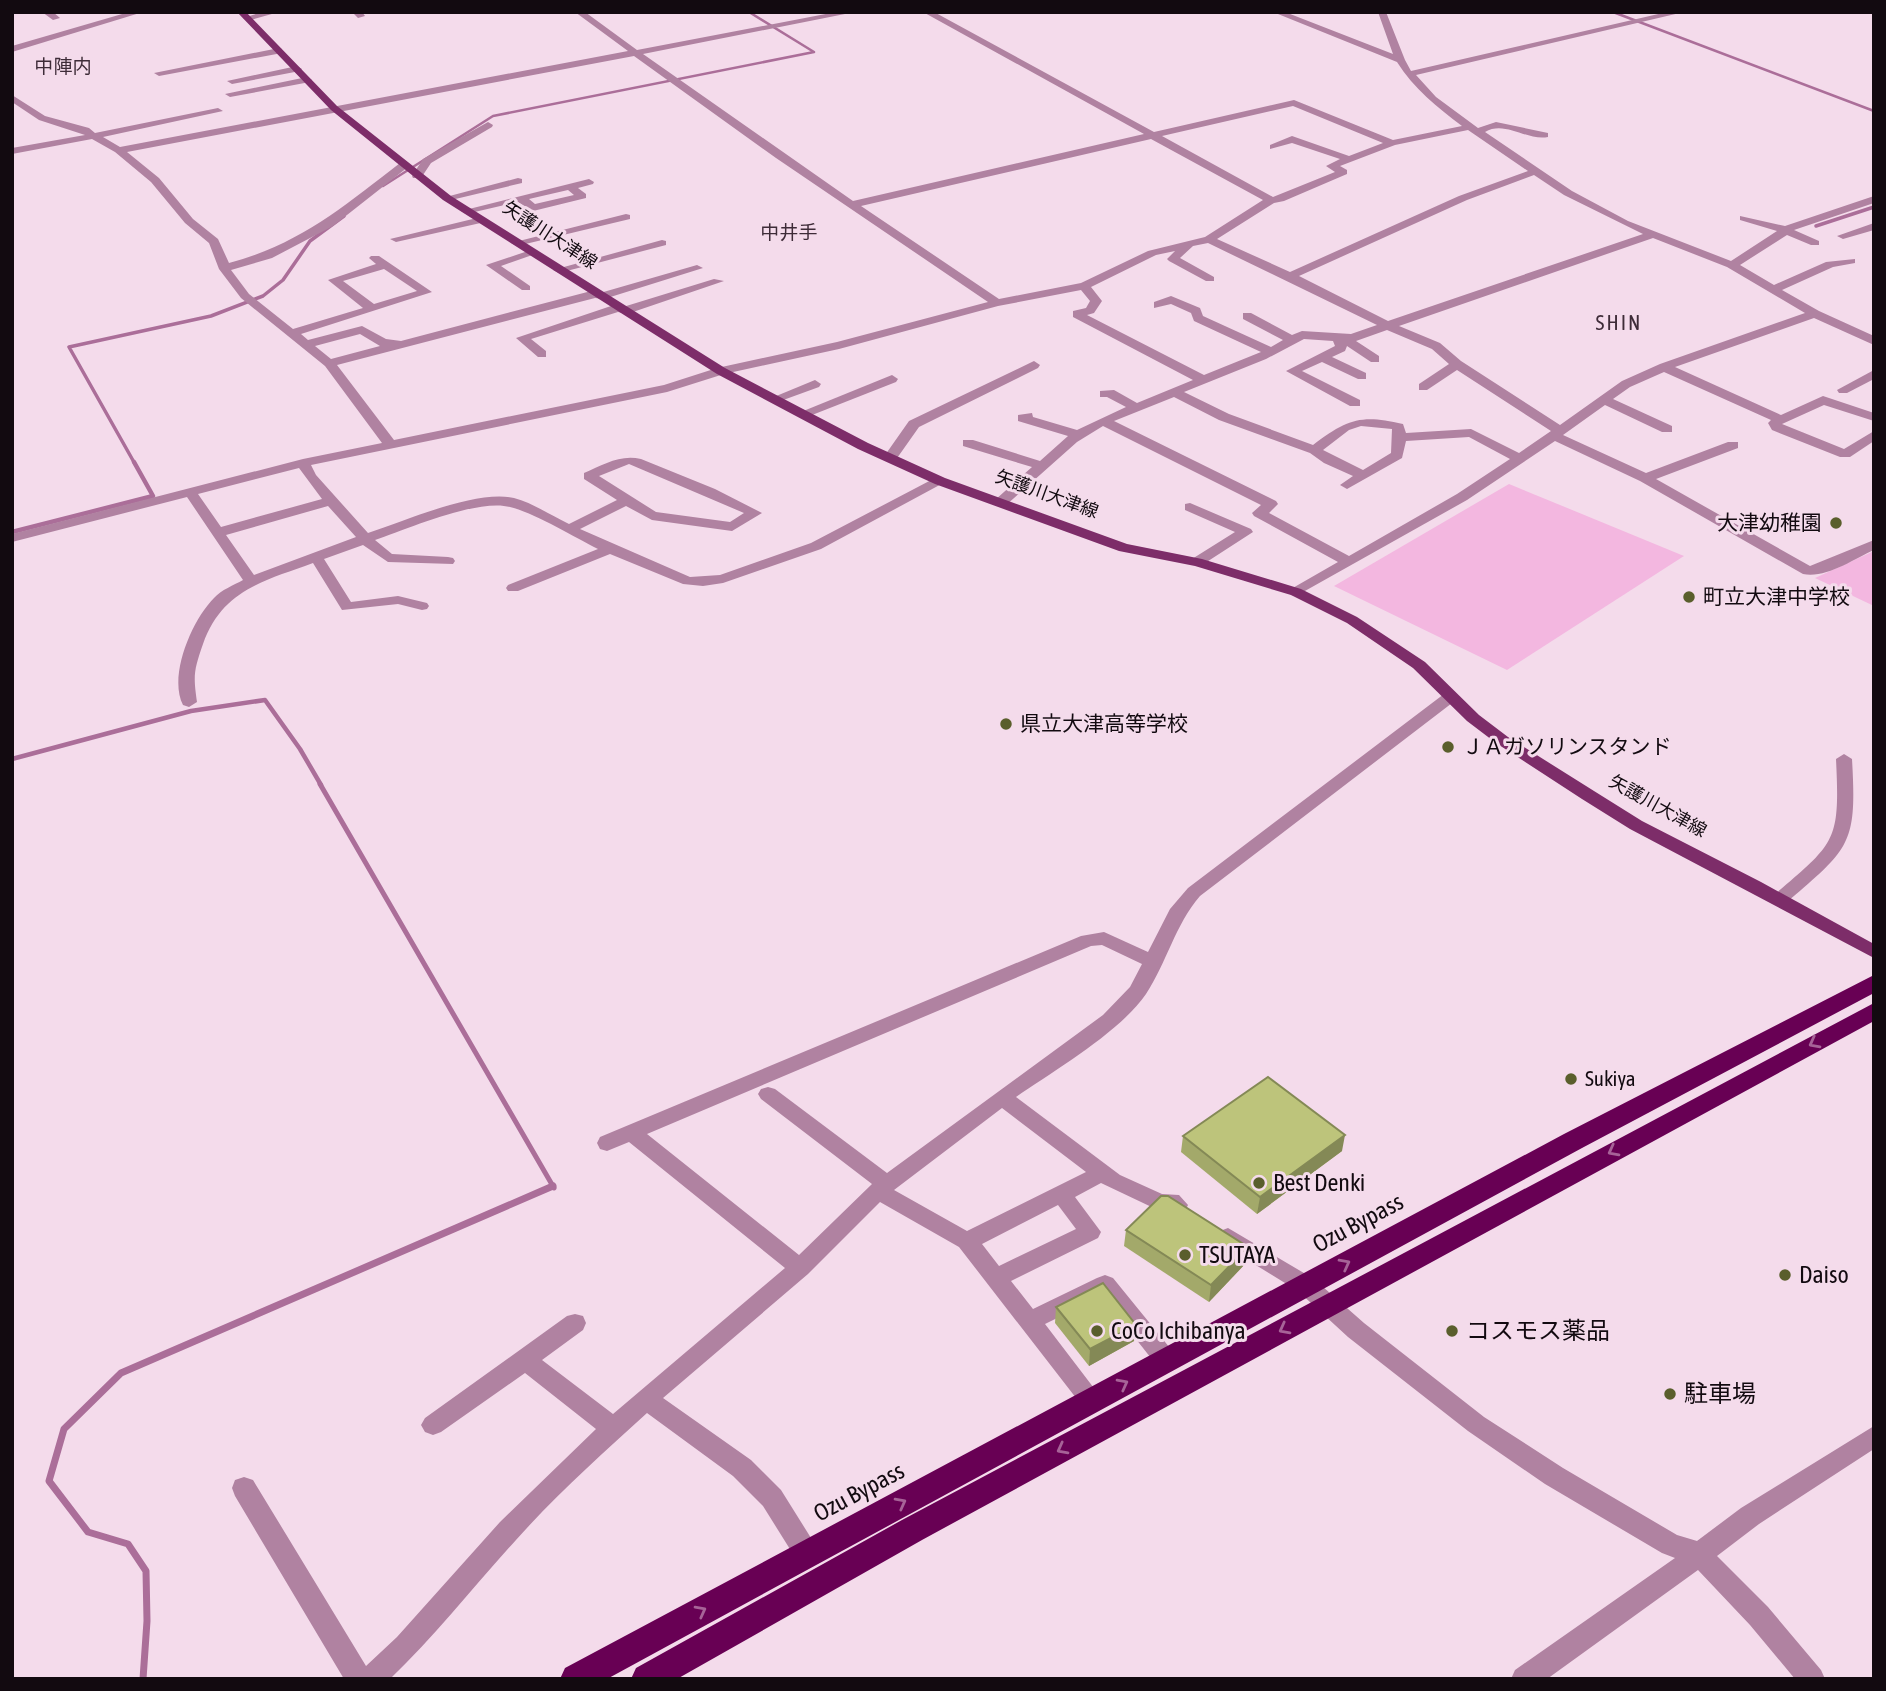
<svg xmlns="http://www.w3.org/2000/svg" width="1886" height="1691" font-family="'Asap Condensed','Noto Sans JP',sans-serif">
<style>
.green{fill:#f3b7e0}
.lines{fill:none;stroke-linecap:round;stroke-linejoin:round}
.stream-far4{stroke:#ab6e99;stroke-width:2.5}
.stream-far3{stroke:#ab6e99;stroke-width:3.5}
.stream-far2{stroke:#ab6e99;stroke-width:4.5}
.stream-far1{stroke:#ab6e99;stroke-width:5}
.stream{stroke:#ab6e99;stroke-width:7}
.minor{fill:#b082a1;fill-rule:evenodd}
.major{fill:#7d2d69;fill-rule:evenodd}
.highway{fill:#680054;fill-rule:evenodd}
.wall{fill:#a3a96a}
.shaded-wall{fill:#848956}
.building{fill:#bdc47b;stroke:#848956;stroke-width:2}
.oneway{stroke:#a76398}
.poi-dot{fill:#5a5e2c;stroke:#f4dbeb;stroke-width:2.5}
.labels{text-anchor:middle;stroke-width:6;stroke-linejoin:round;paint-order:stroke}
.far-street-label{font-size:18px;fill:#120a10;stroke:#f4dbeb}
.far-neighbourhood-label{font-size:19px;fill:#3e2c38;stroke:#f4dbeb}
.far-quarter-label{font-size:21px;letter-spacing:2px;fill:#3e2c38;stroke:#f4dbeb}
.poi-label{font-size:21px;fill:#120a10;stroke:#f4dbeb;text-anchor:start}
.near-poi-label{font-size:24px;fill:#120a10;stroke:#f4dbeb;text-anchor:start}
.near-street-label{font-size:24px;fill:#120a10;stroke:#f4dbeb}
</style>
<rect width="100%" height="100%" fill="#f4dbeb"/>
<g class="green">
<polygon points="1509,484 1684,556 1507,670 1334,586"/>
<polygon points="1874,551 1874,606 1815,578"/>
</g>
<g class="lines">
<g class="stream-far4">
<polyline points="1613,12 1874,111"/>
<polyline points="383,186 493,116 814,52 749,12"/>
</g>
<g class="stream-far3">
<polyline points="1816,226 1874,207"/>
<polyline points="135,464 69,347 211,316 263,296 283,280 310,241 344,216"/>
</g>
<g class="stream-far2">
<polyline points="12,532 153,496 134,462"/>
<polyline points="12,759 191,711 265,700 300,749 321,785"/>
</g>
<polyline class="stream-far1" points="320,784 554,1188"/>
<polyline class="stream" points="143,1679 147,1621 146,1571 128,1544 88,1532 49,1481 64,1429 121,1373 553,1186"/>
<g class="minor">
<polygon points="42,12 53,12 60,18 53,20"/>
<polygon points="129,12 143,12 12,52 12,46"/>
<polygon points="262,12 279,12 247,21 243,18"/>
<polygon points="352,12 362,12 365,16 358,18"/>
<path d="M575,12H585L637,50L836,12H855L643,54L853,201L1144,134L923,12H934L1154,132L1294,100L1393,140L1462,126C1437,107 1414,89 1397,62L1273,12H1285L1393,54L1378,12H1386L1405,60L1411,71L1667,12H1684L1416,75L1436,97L1478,128L1496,122L1548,133V137C1526,141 1505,120 1485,132L1572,191L1628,221L1731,261L1777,231L1740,220V216L1785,226L1874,196V203L1794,230L1819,241V245H1811L1787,235L1740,265L1774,285L1826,262L1855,259V263L1833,267L1782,290L1819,311L1874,336V345L1814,318L1675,367L1781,415L1823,396L1874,413V421L1824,405L1782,424L1844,449L1874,431V441L1850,457H1840L1772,430L1768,423L1771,420L1664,372L1630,387L1613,399L1672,426V432H1662L1605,405L1563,435L1646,473L1728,442H1738V448L1656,479L1810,566L1874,540V550C1854,559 1825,579 1803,574L1640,481L1555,441L1467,500L1296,596L1291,595L1289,592L1291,589L1338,562L1254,516L1252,513L1261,505L1103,426L1077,442L1005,506H995V500L1032,467L963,446V440H973L1040,461L1068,436L1018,421V415L1032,413L1033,417L1077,430L1126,407L1107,397H1100V391L1114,390L1137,403L1193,380L1073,317V311L1086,308L1090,301L1081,290L998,306L839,349L724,374L667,392L311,465L316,475L368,533C405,521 477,489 514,498C533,503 552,516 569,524L617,500L584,479V473C603,465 620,454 641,459L715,489L762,513L732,531L652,520L626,506L580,529L690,577L720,575L811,543L935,478L940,477L947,481L821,549L723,583L703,586L683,584L610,554L518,591H508L506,588L508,585L598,549C574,537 535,513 510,507C479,498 407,529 375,540L392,554L448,557L453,558L455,561L453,564L388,562L363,545L324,559L351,602L398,596L427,603L429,606L427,609L422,610L398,604L342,610L313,563C264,581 222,590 203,644C194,670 193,675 197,702L189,707L183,705C168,676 192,620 214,598C221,590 234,585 243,580L187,497L12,542V534L303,459L382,443L325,366L241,298L219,269L209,243L185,223L151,182L115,152L92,139L12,154V148L85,135L39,120L12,102V95L45,116L89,128L95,133L218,108L223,111L103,137L120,147L628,51ZM634,56L776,158L988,302L837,342L717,368L664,385L394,440L337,365L595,298L604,299L703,268L697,265L600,293L595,290L401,341L386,339L362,326L308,340L301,334L432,292L379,256H371L369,258L376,264L328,280L363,308L293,329L249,294L231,270L272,258L333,226L408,167V163H400C343,207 300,244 229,263L218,239L193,219L159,178L127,152ZM1293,106L1383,143L1349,156L1292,136L1270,145V149L1292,143L1340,159L1326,166L1335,172L1273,197L1162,136ZM1468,130L1528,171L1459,196L1290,272L1217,239L1274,203L1284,201L1347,174V170L1340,166L1395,145ZM1151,139L1263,200L1205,237L1148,251L1081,283L999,299L861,206ZM1534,175L1564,195L1643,234L1388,321L1299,276L1467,200ZM1653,238L1727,267L1805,313L1660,364L1622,381L1560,425L1461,361L1440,343L1399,326ZM1208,243L1377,325L1351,334L1302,331L1292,335L1251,313H1243V319L1283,340L1271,347L1203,316L1200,308L1171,296L1154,302V308L1171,304L1191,313L1194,321L1261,352L1204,375L1087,315L1094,313L1102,301L1091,287L1156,255L1175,251L1167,259L1169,261L1206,281H1214V277L1180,258L1193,246ZM384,269L417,291L374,304L343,281ZM1387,330L1432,349L1449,364L1419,384V390H1427L1457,370L1551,431L1519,453L1471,429L1406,433L1403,424C1361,414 1347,419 1313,445L1229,414L1184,392L1266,359L1304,339L1333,341L1335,346L1286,371L1350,406H1360V400L1302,371L1322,362L1358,379H1366V373L1332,357L1345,351L1347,346L1371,362H1379V356L1356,341ZM360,334L380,346L331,359L315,346ZM1174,397L1219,420L1310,453L1324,463L1353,476L1340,485L1347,489L1402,458L1406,441L1469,437L1510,459L1457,494L1349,556L1269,513L1278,504L1276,501L1114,421ZM1361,426L1392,429L1391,453L1363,470L1323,450L1349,430ZM629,464L744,513L730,522L656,512L599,476ZM299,468L322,499L221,527L198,494ZM328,506L356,537L254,575L226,535Z"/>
<polygon points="279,48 282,49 282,53 159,76 154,73"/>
<polygon points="297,66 302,69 300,71 232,84 227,81"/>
<polygon points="307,77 312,80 310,82 230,97 225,94"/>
<polygon points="488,122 493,125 492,127 431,163 421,178 413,178 412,176 423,159"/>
<polygon points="518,178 522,179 522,183 447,201 442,198"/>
<path d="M589,179L594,182L593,184L578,188L586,194V198L533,211L518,202L466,214L461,211ZM568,190L574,195L535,204L529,199Z"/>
<polygon points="626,214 630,215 630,219 517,246 511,243"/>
<polygon points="481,217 485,218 485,222 396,242 390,239"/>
<polygon points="1874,223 1874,230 1843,239 1837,236"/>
<polygon points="662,240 666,241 666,245 559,273 553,270"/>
<polygon points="528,251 538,253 501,266 530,286 530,290 522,290 486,265"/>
<polygon points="714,279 724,281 627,314 618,312 531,339 546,351 546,357 538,357 516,338 614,305 623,307"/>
<polygon points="1034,361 1040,365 1038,368 919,427 895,461 890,462 883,458 909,421"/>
<polygon points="1874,370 1874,379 1847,393 1839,393 1837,390"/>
<polygon points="892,375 898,379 896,382 807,417 802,418 796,414"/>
<polygon points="815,380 821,384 819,387 775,403 769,399"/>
<polygon points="1190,503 1251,529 1253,532 1202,565 1192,565 1190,562 1192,559 1235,532 1185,510 1185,504"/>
<path d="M1450,692L1458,697L1456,700L1200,896C1175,925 1167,962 1146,994C1120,1032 1055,1070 1016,1097L1120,1175L1162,1194L1179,1195L1188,1205L1185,1211C1175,1214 1169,1210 1160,1211L1101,1183L1075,1197L1101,1232L1098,1238L1011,1281L1033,1309L1097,1278L1105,1275L1113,1278L1174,1353L1177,1360L1174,1367L1166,1370L1158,1367L1102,1296L1045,1324L1103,1400L1099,1407L1091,1410L1083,1407L959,1247L880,1202L808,1274L663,1398L751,1460L781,1490L816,1546L819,1554L816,1562L807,1565L798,1562L763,1506L733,1476L647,1413C602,1454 557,1494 516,1540C474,1586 435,1636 390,1679H344L235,1496L232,1488L235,1480L244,1477L253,1480L366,1666L397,1637L500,1522L596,1429L525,1373L441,1432L433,1435L425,1432L421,1425L425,1418L567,1316L575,1314L583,1316L586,1323L583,1330L542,1360L613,1414L785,1268L629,1142L607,1151L600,1149L597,1143L600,1137L1081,936L1104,932L1148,952L1170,909L1188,888L1444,694ZM1102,945L1142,964L1130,987L1103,1015L887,1173L775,1089L768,1087L761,1089L758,1094L761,1099L872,1184L799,1255L647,1134L1091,946ZM1002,1108L1086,1172L967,1231L894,1190ZM1058,1205L1076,1229L999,1266L982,1244Z"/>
<path d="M1844,754L1852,759C1857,845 1850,848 1786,903H1774L1771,899L1774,895C1836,842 1840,842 1836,759Z"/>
<polygon points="1228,1228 1314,1279 1364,1323 1484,1417 1563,1468 1677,1535 1697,1541 1741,1508 1874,1426 1874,1449 1759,1524 1717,1556 1768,1607 1821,1670 1825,1679 1795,1679 1750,1625 1698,1570 1547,1679 1511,1679 1515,1670 1675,1558 1662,1553 1545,1484 1468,1431 1348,1337 1298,1291 1220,1243 1217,1237 1220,1231"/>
</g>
<polygon class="major" points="237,12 246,12 337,106 451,196 725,368 868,443 945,478 1127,544 1202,559 1301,589 1357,617 1425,662 1479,715 1508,737 1594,791 1642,821 1761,882 1874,944 1874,958 1630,829 1582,799 1496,743 1467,721 1413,668 1347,623 1291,595 1195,566 1119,551 935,484 858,449 717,374 443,200 331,110"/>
<g class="highway">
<polygon points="1874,975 1874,993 1582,1148 607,1679 560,1679 565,1668 1564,1134"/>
<polygon points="1874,1003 1874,1021 922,1540 677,1679 631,1679 636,1668 902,1520"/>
</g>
</g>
<g class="wall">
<polygon points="1183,1136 1342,1151 1257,1214 1181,1152"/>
<polygon points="1126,1230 1246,1263 1209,1302 1124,1246"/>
<polygon points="1056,1307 1136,1325 1134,1341 1089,1366 1055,1323"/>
</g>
<g class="shaded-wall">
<polygon points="1345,1135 1342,1151 1257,1214 1260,1197"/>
<polygon points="1248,1247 1246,1263 1209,1302 1211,1285"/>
<polygon points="1136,1325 1134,1341 1089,1366 1090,1349"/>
</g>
<g class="building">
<polygon points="1268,1077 1345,1135 1260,1197 1183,1136"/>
<polygon points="1161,1196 1168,1196 1248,1247 1211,1285 1126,1230"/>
<polygon points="1103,1283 1136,1325 1090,1349 1056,1307"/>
</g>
<defs><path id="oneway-chevron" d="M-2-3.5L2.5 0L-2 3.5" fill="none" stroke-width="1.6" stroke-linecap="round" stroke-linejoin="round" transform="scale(1.75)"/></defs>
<g class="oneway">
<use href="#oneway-chevron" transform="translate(1814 1043) rotate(152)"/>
<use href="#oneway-chevron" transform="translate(1613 1151) rotate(152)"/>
<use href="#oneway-chevron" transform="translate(1345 1264) rotate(-28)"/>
<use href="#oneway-chevron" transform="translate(1284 1329) rotate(152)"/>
<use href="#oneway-chevron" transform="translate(1123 1384) rotate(-28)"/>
<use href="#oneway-chevron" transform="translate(1062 1449) rotate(152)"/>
<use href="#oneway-chevron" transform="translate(901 1503) rotate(-28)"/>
<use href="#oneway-chevron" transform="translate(701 1611) rotate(-28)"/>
</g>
<g class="poi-dot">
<circle cx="1836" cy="523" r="7"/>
<circle cx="1689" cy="597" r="7"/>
<circle cx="1006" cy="724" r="7"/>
<circle cx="1448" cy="747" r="7"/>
<circle cx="1571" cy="1079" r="7"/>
<circle cx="1259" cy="1183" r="7"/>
<circle cx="1185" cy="1255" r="7"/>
<circle cx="1785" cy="1275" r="7"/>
<circle cx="1097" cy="1331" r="7"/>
<circle cx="1452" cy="1331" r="7"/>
<circle cx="1670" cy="1394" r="7"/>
</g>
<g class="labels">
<g class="far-street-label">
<text transform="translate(550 235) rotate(33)" y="6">矢護川大津線</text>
<text transform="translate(1047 494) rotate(20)" y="6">矢護川大津線</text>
<text transform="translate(1658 806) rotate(29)" y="6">矢護川大津線</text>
</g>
<g class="far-neighbourhood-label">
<text x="63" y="73">中陣内</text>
<text x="789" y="239">中井手</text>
</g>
<g class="far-quarter-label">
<text x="1619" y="330">SHIN</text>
</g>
<g class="poi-label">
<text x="1822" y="530" text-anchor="end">大津幼稚園</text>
<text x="1703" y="604">町立大津中学校</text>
<text x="1020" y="731">県立大津高等学校</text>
<text x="1462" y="754">ＪＡガソリンスタンド</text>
<text x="1585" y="1086">Sukiya</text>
</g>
<g class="near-poi-label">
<text x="1273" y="1191">Best Denki</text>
<text x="1199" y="1263">TSUTAYA</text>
<text x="1799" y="1283">Daiso</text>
<text x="1111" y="1339">CoCo Ichibanya</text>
<text x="1466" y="1339">コスモス薬品</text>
<text x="1684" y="1402">駐車場</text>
</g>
<g class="near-street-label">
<text transform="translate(1358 1223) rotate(-28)" y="8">Ozu Bypass</text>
<text transform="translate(859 1492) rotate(-28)" y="8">Ozu Bypass</text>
</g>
</g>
<rect width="1886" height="1691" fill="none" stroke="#120a10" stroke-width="28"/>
</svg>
